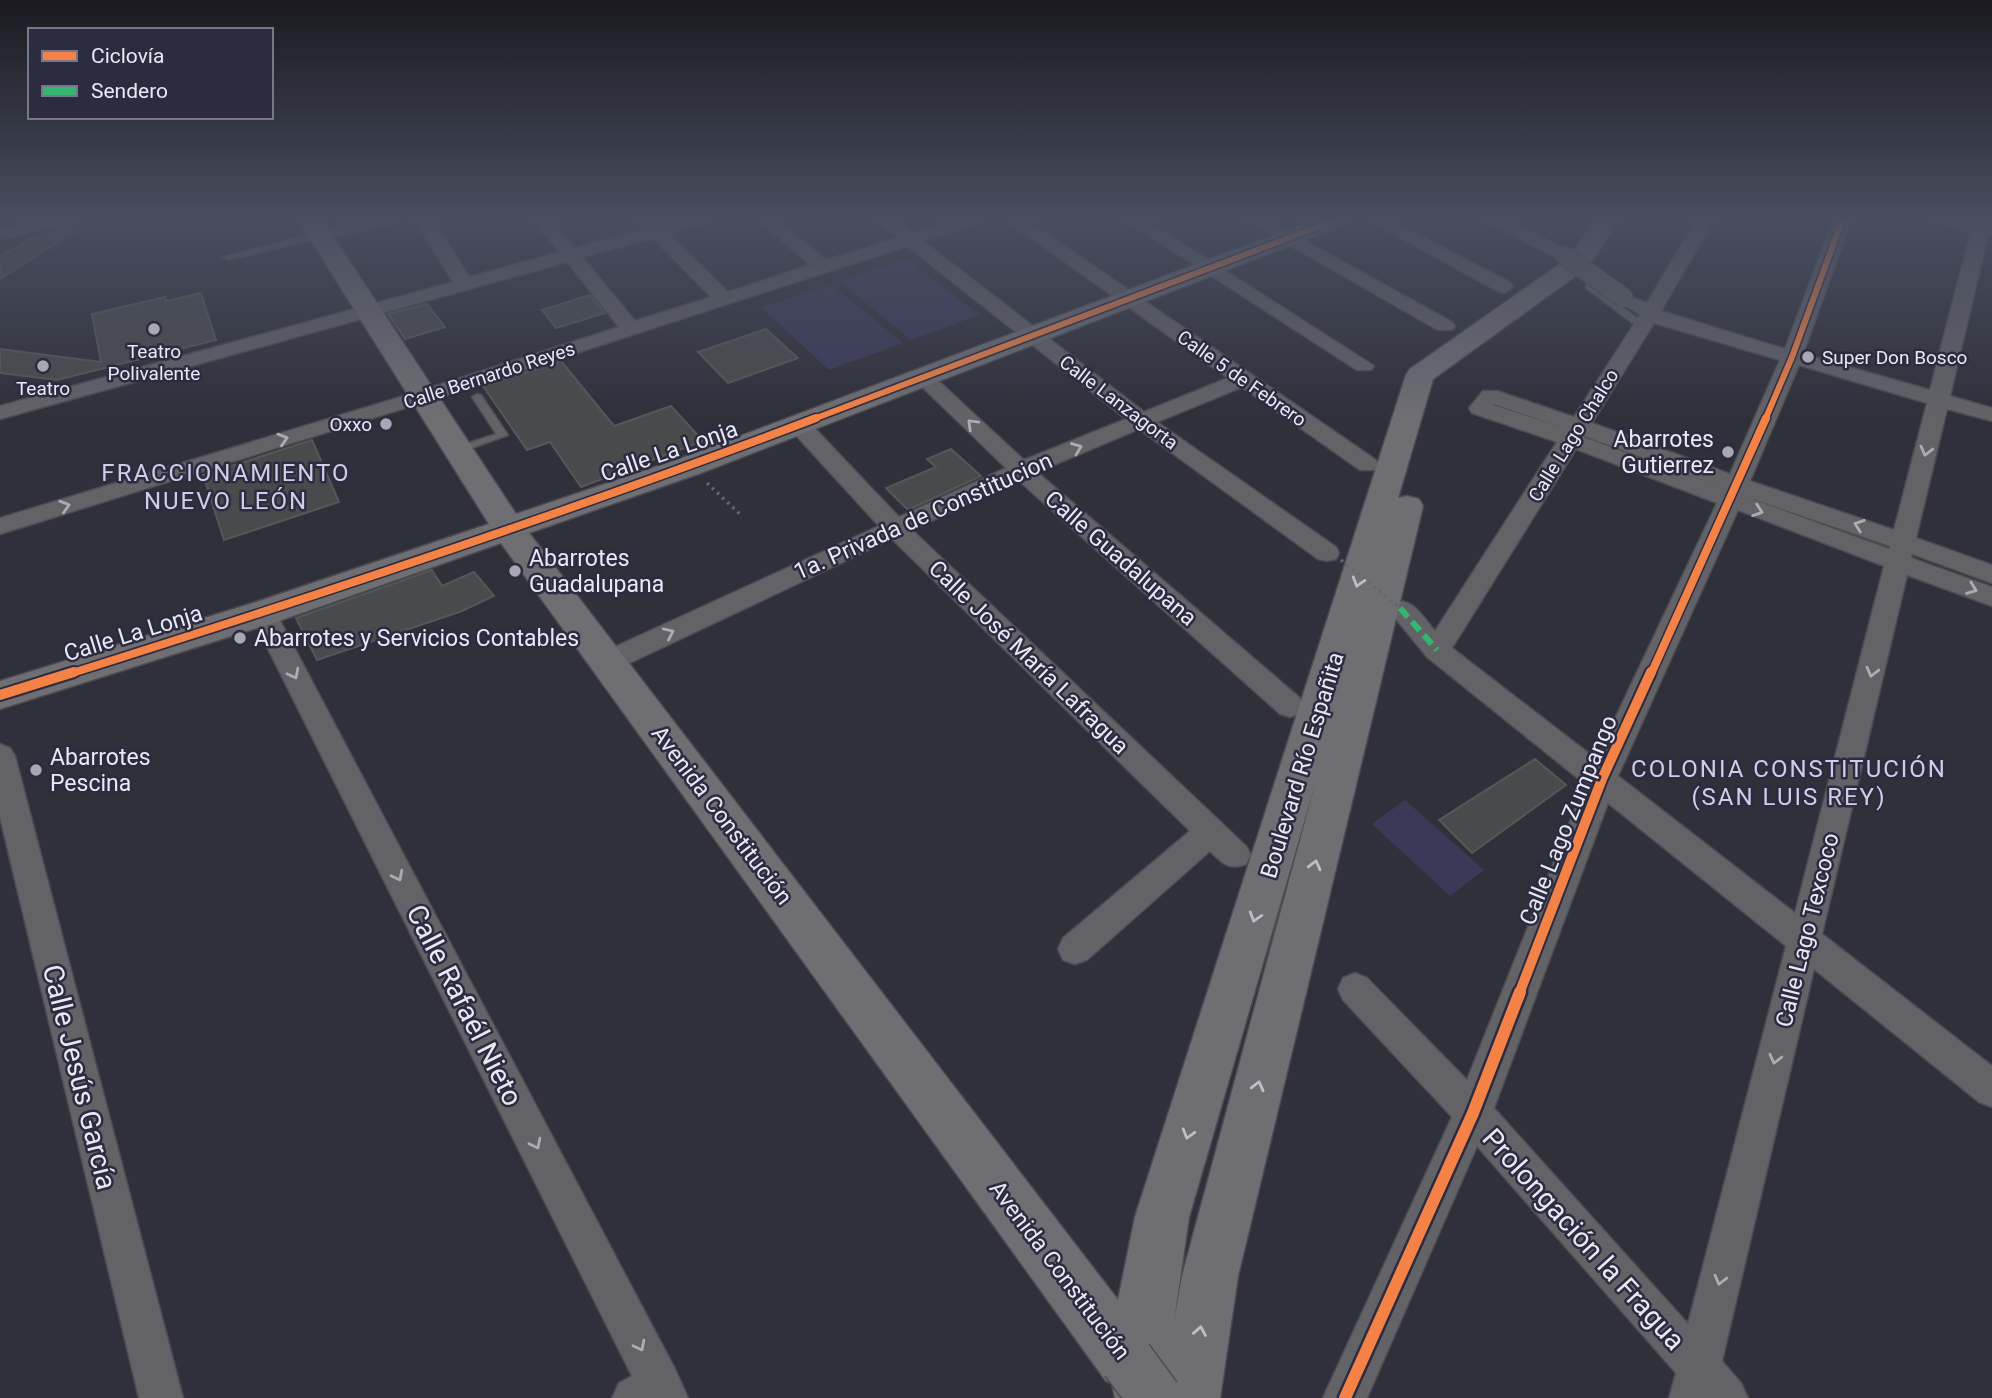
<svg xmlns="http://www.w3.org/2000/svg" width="1992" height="1398" font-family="Roboto,sans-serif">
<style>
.green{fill:#3a3958}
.building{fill:#494a4b;stroke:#555757;stroke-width:2}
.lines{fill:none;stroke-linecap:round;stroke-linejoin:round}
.lane-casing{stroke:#4b4b53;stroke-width:3}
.street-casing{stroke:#4b4b53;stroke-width:3}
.secondary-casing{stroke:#4b4b53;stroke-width:3}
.path{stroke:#66666c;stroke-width:3.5;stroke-dasharray:2.5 4.5;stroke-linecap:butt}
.lane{fill:#626267;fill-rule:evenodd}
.street{fill:#626267;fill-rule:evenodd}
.secondary{fill:#6e6e73;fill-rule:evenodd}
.street-bridge-casing{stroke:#4b4b53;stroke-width:21;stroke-linecap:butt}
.secondary-bridge-casing{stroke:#4b4b53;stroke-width:56;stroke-linecap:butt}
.path-bridge{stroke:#66666c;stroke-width:3.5;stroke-dasharray:2.5 4.5;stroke-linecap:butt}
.street-bridge{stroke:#626267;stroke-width:19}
.secondary-bridge{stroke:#6e6e73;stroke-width:53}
.quiet{stroke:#33b770;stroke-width:6;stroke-dasharray:12 6;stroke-linecap:butt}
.cycleway-far3-casing{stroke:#2c2b3f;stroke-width:9}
.cycleway-far2-casing{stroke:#2c2b3f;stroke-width:11}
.cycleway-far1-casing{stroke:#2c2b3f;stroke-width:14}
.cycleway-casing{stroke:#2c2b3f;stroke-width:17}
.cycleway-far3{stroke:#f48246;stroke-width:6}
.cycleway-far2{stroke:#f48246;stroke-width:8}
.cycleway-far1{stroke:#f48246;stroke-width:10}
.cycleway{stroke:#f48246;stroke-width:12}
.oneway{stroke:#acacb6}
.oneway2{stroke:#bebec8}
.poi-dot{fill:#a8a8b4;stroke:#2c2b3f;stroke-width:2.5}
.labels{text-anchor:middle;stroke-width:5;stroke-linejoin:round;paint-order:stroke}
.far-poi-label{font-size:19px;fill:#e9e9f6;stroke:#2c2b3f}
.far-street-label{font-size:19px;fill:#e9e9f6;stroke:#2c2b3f}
.poi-label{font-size:23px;fill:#e9e9f6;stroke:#2c2b3f;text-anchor:start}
.street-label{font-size:23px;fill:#e9e9f6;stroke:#2c2b3f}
.neighbourhood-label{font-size:24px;letter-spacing:2px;fill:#cfcee8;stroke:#2c2b3f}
.near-street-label{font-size:28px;fill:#e9e9f6;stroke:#2c2b3f}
</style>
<rect width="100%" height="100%" fill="#30303a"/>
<g class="green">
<polygon points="906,259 980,315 911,340 839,281"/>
<polygon points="831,284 903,343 829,370 761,307"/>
<polygon points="1405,800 1484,870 1450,896 1372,824"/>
</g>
<g class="building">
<polygon points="76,228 77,230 0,279 0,257 31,238"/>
<polygon points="201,293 216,340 57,380 0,373 0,349 101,362 92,314 165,297 166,301"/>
<polygon points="590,295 605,313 556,328 542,310"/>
<polygon points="427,304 445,327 405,339 388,314"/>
<polygon points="766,329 798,358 728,383 698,352"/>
<polygon points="561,361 614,426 671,406 703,441 581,487 550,442 527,450 483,386"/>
<polygon points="312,440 339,502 224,540 203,475"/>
<polygon points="951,449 981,476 908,510 886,488 936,467 927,459"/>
<polygon points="432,570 442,586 474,572 494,596 462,611 317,660 296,618"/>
<polygon points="1535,759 1566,785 1472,853 1439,820"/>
</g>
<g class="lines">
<defs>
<g id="lane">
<polygon points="321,232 325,235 324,237 228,260 223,257"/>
<polygon points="1586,284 1592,284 1645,324 1645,328 1639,328 1586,288"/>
<polygon points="477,394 481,395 508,435 464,451 456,451 456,447 496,434 472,397"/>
</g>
<g id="street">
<polygon points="47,218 79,218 76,222 0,239 0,229"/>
<polygon points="370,218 401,218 398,222 321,240 312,235 315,231"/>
<path d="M414,218H432L469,277L560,252L532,218H550L575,248L644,229L636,220L638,218H653L660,225L684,218H713L710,222L668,233L728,292L810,265L757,218H776L826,260L897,238L874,218H894L913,233L958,218H985L982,222L923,241L1144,412L1228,378L1003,218H1024L1376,460L1379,465L1376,470H1360L1242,387L1157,422L1336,547L1339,553L1336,559L1327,561L1318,559L1139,429L1037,472L1300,698L1304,706L1300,714L1290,717L1280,714L1018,480L912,530L1246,846L1251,855L1246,864C1229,871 1222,863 1210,851L1087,960L1075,964L1063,960L1058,949L1063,938L1190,831L892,539L617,669L607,672L597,669L593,662L597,655L879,526L791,430L788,425L791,420H807L899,517L1006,468L917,382L914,378L917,374H931L1024,460L1126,419L907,246L431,400L0,534V518L417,392L619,327L567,262L0,419V406L453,282ZM653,238L711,297L635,321L582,257Z"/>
<polygon points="1122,218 1143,218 1374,366 1371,370 1357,370"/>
<polygon points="1242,218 1264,218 1452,322 1455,326 1452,330 1438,330"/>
<polygon points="1365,218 1387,218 1511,283 1513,287 1504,293 1497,291"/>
<polygon points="1480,218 1503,218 1570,251 1573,255 1570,259 1558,259"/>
<path d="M1697,218H1715L1661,311L1785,349L1834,218H1852L1803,354L1930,390L1971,231L1931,222L1928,218H1959L1974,221V218H1992V236L1988,235L1950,396L1992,408V421L1947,409L1916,538L1992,565V583L1912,554L1911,558L1992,587V606L1907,575L1822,934L1992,1066V1107L1979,1102L1814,969L1722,1361L1741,1383L1748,1398H1669L1676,1373L1477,1146L1367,1398H1323L1452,1117L1343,1000L1338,989L1343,978L1355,973L1367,978L1467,1080L1585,784L1427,657L1387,608L1391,602C1412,596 1423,617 1435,631L1557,442L1472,413L1469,408L1483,391H1497L1574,417L1640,315L1624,304L1634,298L1647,303ZM1654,323L1780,360L1730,474L1592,423ZM1799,365L1927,403L1894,530L1750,481ZM1494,404L1566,429L1493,405ZM1584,436L1724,488L1583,437ZM1576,449L1717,503L1596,759L1452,648ZM1744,496L1890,546L1889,549ZM1738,510L1884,566L1795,913L1618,776ZM1608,803L1786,946L1688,1324L1494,1108Z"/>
<polygon points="263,604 272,607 276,613 675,1369 688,1398 612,1398 619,1383 632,1376 250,613 254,607"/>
<polygon points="0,744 10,748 15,756 183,1398 139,1398 0,817"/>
</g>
<path id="secondary" d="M297,218H321L516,514L679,459L1319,218H1353L1349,223L701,473L529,533L1118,1300L1135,1217L1406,375L1410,369L1570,257L1596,218H1620L1588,267L1433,379L1398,498L1407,496L1419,499L1423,506L1238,1276L1220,1398H1115L1112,1383L1106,1381L501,543L276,622L0,709V681L250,604L489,524ZM1316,781L1182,1276L1174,1321L1189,1217Z"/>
</defs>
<use href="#lane" class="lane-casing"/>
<use href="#street" class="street-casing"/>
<use href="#secondary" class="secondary-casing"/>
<polyline class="path" points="707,483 742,516"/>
<use href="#lane" class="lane"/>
<use href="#street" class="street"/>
<use href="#secondary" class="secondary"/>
<defs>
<polyline id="street-bridge" points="1564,255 1624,298"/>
<polyline id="secondary-bridge" points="1127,1360 1155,1398"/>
</defs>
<use href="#street-bridge" class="street-bridge-casing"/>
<use href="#secondary-bridge" class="secondary-bridge-casing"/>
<polyline class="path-bridge" points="1341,560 1400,608"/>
<use href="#street-bridge" class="street-bridge"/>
<use href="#secondary-bridge" class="secondary-bridge"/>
<polyline class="quiet" points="1400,608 1437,650"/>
<defs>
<g id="cycleway-far3">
<polyline points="811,420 1341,218"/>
<polyline points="1765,420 1792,357 1843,218"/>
</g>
<g id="cycleway-far2">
<path d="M69,674C320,595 570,512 816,418"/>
<polyline points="1651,674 1766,418"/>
</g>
<g id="cycleway-far1">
<polyline points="0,695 74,672"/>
<polyline points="1519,994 1602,779 1651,672"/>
</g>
<polyline id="cycleway" points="1345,1398 1473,1113 1520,992"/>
</defs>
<use href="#cycleway-far3" class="cycleway-far3-casing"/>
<use href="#cycleway-far2" class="cycleway-far2-casing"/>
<use href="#cycleway-far1" class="cycleway-far1-casing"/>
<use href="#cycleway" class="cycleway-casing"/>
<use href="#cycleway-far3" class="cycleway-far3"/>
<use href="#cycleway-far2" class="cycleway-far2"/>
<use href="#cycleway-far1" class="cycleway-far1"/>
<use href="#cycleway" class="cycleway"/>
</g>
<defs><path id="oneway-chevron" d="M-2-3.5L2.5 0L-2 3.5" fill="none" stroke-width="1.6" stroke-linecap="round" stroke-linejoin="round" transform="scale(1.75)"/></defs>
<g class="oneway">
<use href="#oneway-chevron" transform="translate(972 424) rotate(-136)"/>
<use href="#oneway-chevron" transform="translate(283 439) rotate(-17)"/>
<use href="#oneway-chevron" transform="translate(1077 448) rotate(-21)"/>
<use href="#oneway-chevron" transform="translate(1926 451) rotate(104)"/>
<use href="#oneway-chevron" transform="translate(65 506) rotate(-17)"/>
<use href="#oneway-chevron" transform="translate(1758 511) rotate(19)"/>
<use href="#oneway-chevron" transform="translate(1859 525) rotate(-161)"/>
<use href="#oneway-chevron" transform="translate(1972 589) rotate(21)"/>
<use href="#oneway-chevron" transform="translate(669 633) rotate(-25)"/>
<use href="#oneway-chevron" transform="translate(1872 672) rotate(104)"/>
<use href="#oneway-chevron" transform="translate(294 674) rotate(63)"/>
<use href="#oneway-chevron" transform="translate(398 876) rotate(63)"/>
<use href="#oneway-chevron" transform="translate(1775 1059) rotate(104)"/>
<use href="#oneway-chevron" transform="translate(536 1144) rotate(63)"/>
<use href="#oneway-chevron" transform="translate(1720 1280) rotate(104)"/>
<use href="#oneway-chevron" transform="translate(640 1346) rotate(63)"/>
</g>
<g class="oneway2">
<use href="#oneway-chevron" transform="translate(1358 582) rotate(107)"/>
<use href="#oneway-chevron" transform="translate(1315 865) rotate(-76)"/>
<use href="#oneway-chevron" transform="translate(1255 917) rotate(107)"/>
<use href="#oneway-chevron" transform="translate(1258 1086) rotate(-76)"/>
<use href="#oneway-chevron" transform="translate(1188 1134) rotate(107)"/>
<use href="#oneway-chevron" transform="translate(1200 1331) rotate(-80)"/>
</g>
<linearGradient id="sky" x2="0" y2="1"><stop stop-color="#1a1a20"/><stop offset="0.53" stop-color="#484e60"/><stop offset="1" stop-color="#484e60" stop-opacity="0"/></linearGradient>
<rect width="1992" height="414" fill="url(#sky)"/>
<g class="poi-dot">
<circle cx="154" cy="329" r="7"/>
<circle cx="1808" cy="357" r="7"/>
<circle cx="43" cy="366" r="7"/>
<circle cx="386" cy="424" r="7"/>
<circle cx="1728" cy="452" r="7"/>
<circle cx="515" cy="571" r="7"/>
<circle cx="240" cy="638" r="7"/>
<circle cx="36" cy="770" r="7"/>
</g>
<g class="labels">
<g class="far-poi-label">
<text x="154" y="358">Teatro<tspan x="154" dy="22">Polivalente</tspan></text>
<text x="1822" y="364" text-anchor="start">Super Don Bosco</text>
<text x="43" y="395">Teatro</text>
<text x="372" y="431" text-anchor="end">Oxxo</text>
</g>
<g class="far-street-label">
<text transform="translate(489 375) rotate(-18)" y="7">Calle Bernardo Reyes</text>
<text transform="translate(1242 378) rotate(35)" y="7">Calle 5 de Febrero</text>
<text transform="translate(1119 402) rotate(37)" y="7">Calle Lanzagorta</text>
<text transform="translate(1573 435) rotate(-58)" y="7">Calle Lago Chalco</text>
</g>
<g class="poi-label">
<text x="1714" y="447" text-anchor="end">Abarrotes<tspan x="1714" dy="26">Gutierrez</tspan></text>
<text x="529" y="566">Abarrotes<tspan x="529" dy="26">Guadalupana</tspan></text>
<text x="254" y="646">Abarrotes y Servicios Contables</text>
<text x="50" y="765">Abarrotes<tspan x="50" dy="26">Pescina</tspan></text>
</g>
<g class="street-label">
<text transform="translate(669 451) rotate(-19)" y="8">Calle La Lonja</text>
<text transform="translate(923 516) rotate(-24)" y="8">1a. Privada de Constitucion</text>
<text transform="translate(1121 558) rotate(41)" y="8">Calle Guadalupana</text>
<text transform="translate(133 633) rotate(-17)" y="8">Calle La Lonja</text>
<text transform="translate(1029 657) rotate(44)" y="8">Calle José María Lafragua</text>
<text transform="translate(1302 765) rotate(-73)" y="8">Boulevard Río Españita</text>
<text transform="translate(722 815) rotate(53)" y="8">Avenida Constitución</text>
<text transform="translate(1568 820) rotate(-68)" y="8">Calle Lago Zumpango</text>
<text transform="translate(1807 930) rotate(-76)" y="8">Calle Lago Texcoco</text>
<text transform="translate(1060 1270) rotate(53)" y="8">Avenida Constitución</text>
</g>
<g class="neighbourhood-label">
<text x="226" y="481">FRACCIONAMIENTO<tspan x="226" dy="28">NUEVO LEÓN</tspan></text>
<text x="1789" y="777">COLONIA CONSTITUCIÓN<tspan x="1789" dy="28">(SAN LUIS REY)</tspan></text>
</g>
<g class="near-street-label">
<text transform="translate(465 1005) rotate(63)" y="10">Calle Rafaél Nieto</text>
<text transform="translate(80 1077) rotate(76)" y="10">Calle Jesús García</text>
<text transform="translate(1584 1239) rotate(48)" y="10">Prolongación la Fragua</text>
</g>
</g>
<rect x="28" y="28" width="245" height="91" fill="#2c2b3f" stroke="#787788" stroke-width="2"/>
<rect x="42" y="51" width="35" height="10" fill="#f48246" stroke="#787788" stroke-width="2"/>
<text x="91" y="63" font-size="21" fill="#e9e9f6">Ciclovía</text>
<rect x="42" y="86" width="35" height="10" fill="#33b770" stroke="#787788" stroke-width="2"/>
<text x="91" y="98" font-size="21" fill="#e9e9f6">Sendero</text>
</svg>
